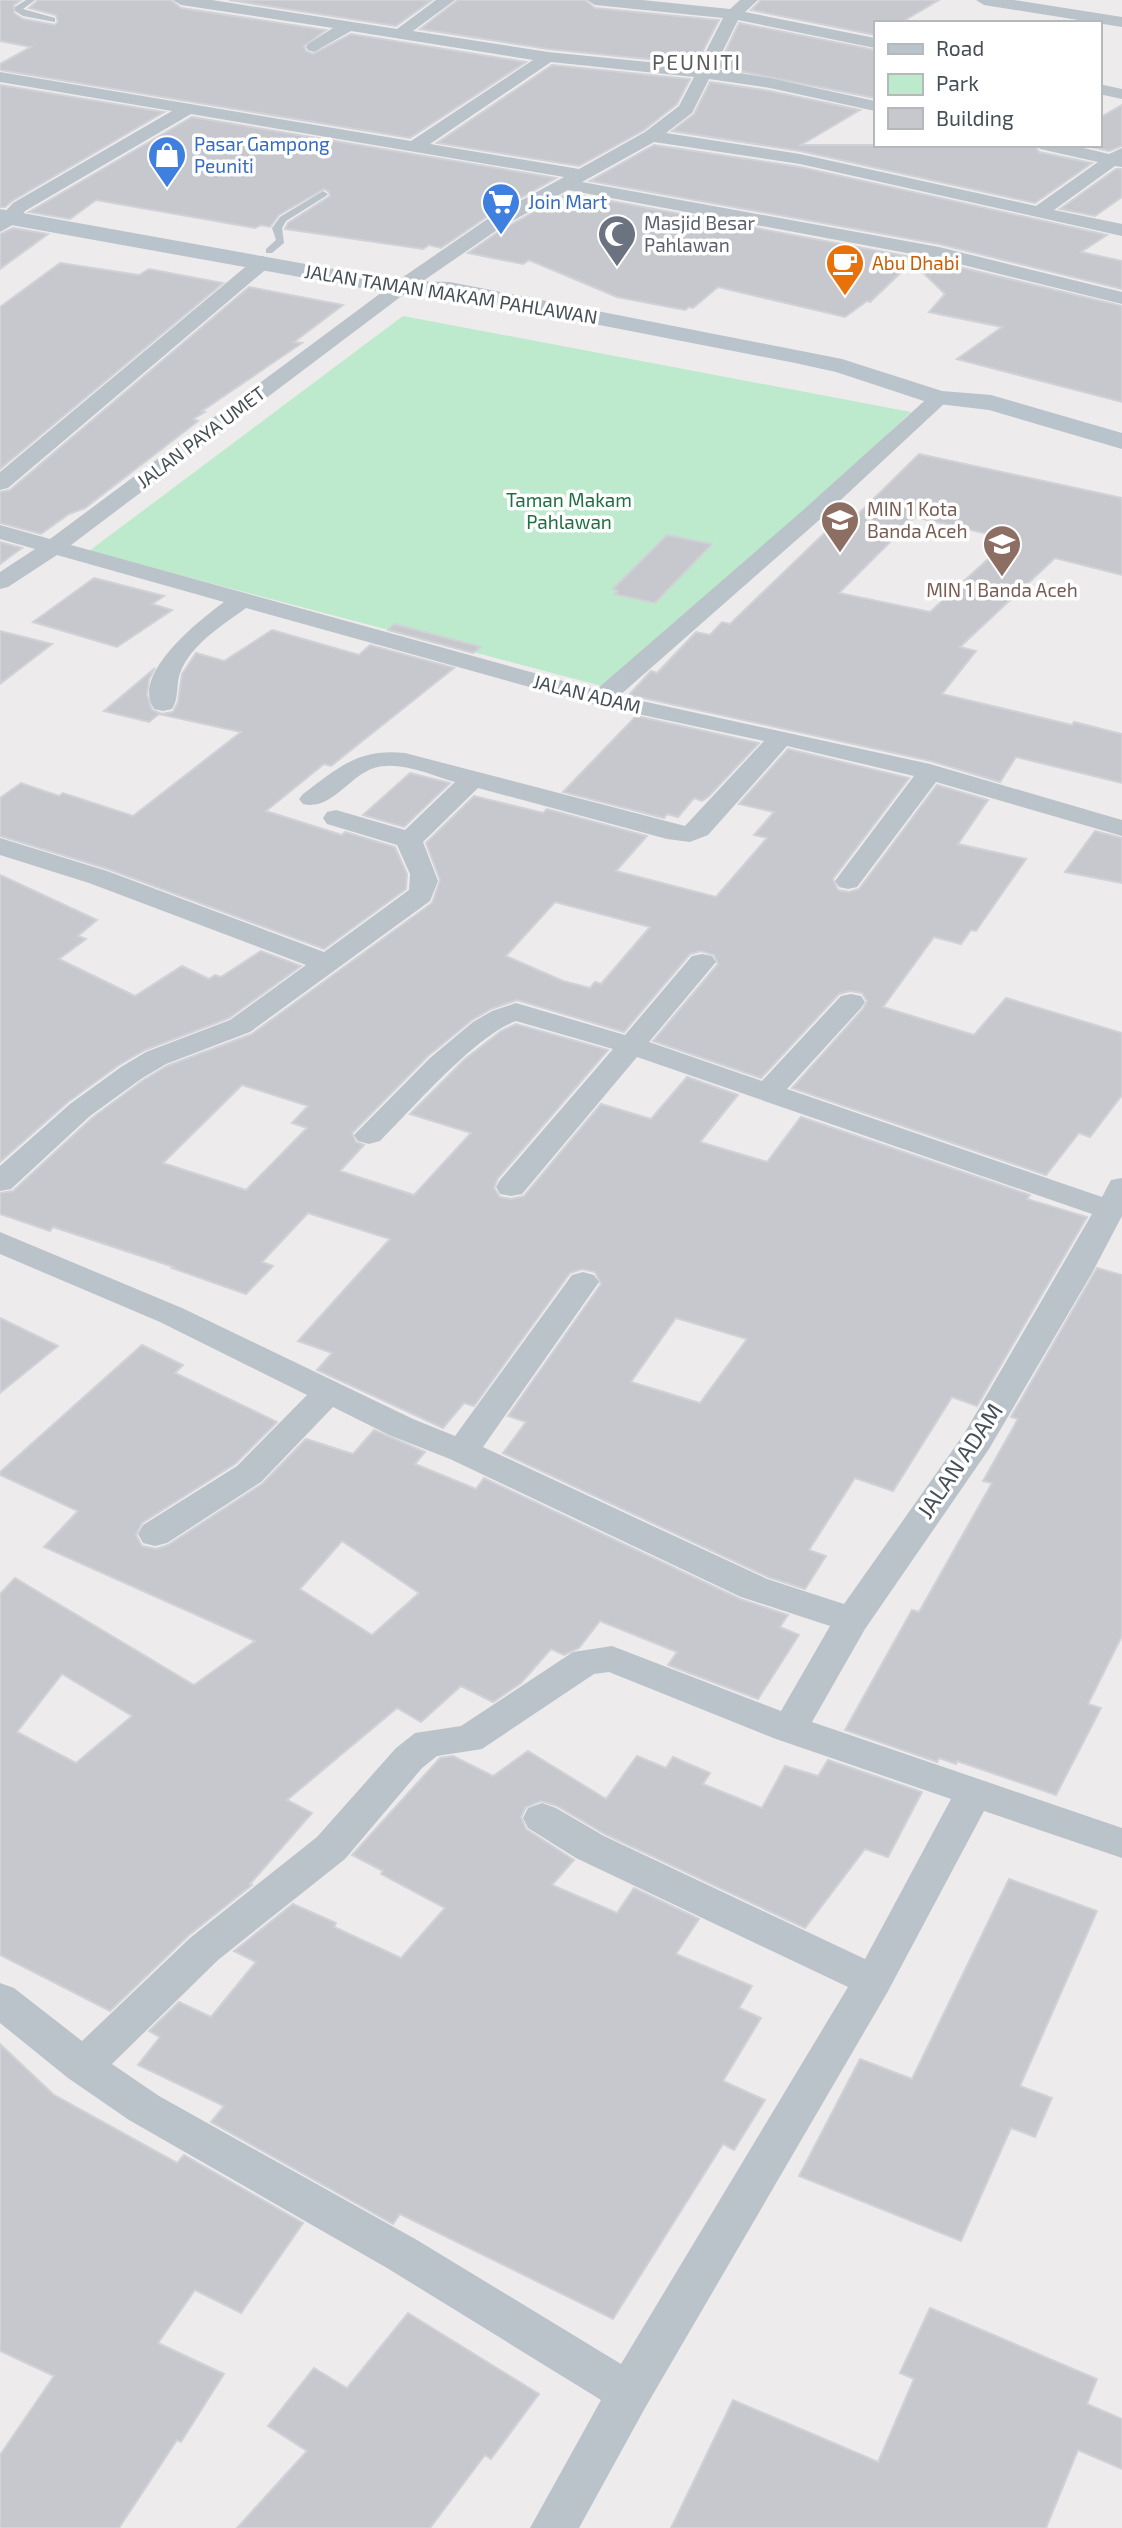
<svg xmlns="http://www.w3.org/2000/svg" width="1122" height="2528" font-family="'Exo 2',sans-serif">
<style>
.green{fill:#bde9cc}
.building{fill:#c7c8ce;stroke:#d0d2d7;stroke-width:2;fill-rule:evenodd}
.lines{fill:none;stroke-linecap:round;stroke-linejoin:round}
.lane{fill:#bbc3ca;fill-rule:evenodd}
.street{fill:#bbc3ca;fill-rule:evenodd}
.secondary{fill:#b9c3cc;fill-rule:evenodd}
.labels{text-anchor:middle;stroke-width:7;stroke-linejoin:round;paint-order:stroke}
.far-shop-label{font-size:19px;fill:#366cbe;stroke:#fff;text-anchor:start}
.far-worship-label{font-size:19px;fill:#5b616d;stroke:#fff;text-anchor:start}
.far-food-label{font-size:19px;fill:#c56008;stroke:#fff;text-anchor:start}
.far-street-label{font-size:19px;fill:#464f57;stroke:#fff}
.far-park-label{font-size:19px;fill:#1f6f43;stroke:#fff}
.far-education-label{font-size:19px;fill:#785e54;stroke:#fff;text-anchor:start}
.far-quarter-label{font-size:21px;letter-spacing:2px;fill:#595c60;stroke:#fff}
.street-label{font-size:23px;fill:#464f57;stroke:#fff}
</style>
<rect width="100%" height="100%" fill="#eeebec"/>
<polygon class="green" points="403,316 911,412 617,690 89,551"/>
<g class="building">
<polygon points="0,0 21,0 14,5 14,13 23,19 55,25 58,22 56,15 29,8 38,0 171,0 181,8 326,30 304,46 306,51 313,54 351,34 526,62 410,138 0,70 0,64 31,47 0,41"/>
<polygon points="229,0 432,0 396,26"/>
<polygon points="458,0 585,0 595,8 719,20 696,64 548,49 420,29"/>
<polygon points="761,0 939,0 900,23 875,23 875,35 751,10"/>
<polygon points="739,23 875,50 875,98 718,67"/>
<polygon points="552,65 690,79 677,104 644,130 579,166 437,143"/>
<polygon points="710,82 770,91 860,110 801,145 1035,145 1039,152 1092,163 1035,203 800,151 672,131 694,114"/>
<polygon points="0,85 164,112 12,201 5,207 0,207"/>
<polygon points="1122,105 1122,146 1109,151 1083,145 1099,145 1099,118"/>
<polygon points="192,117 556,178 485,218 441,248 429,245 423,249 285,229 288,223 330,196 329,192 324,189 279,215 270,227 261,225 255,228 96,200 70,219 29,212"/>
<polygon points="654,145 800,167 1107,235 1081,252 1122,261 1122,289 939,244 590,181"/>
<polygon points="1116,169 1122,169 1122,197 1095,216 1060,209"/>
<polygon points="568,193 938,262 1122,306 1122,402 957,359 1002,327 929,312 945,294 912,262 870,302 867,301 845,317 718,287 693,308 689,307 685,310 617,297 529,260 523,264 468,253 501,230"/>
<polygon points="13,228 48,234 0,269 0,234"/>
<polygon points="60,263 139,275 149,269 223,283 0,469 0,307"/>
<polygon points="249,287 343,305 294,342 302,343 202,411 205,412 193,419 198,421 85,508 69,514 41,534 0,523 0,492 10,490"/>
<path d="M919,454L1122,498V575L1055,558L960,647L976,651L942,694L1072,725L1074,722L1122,734V783L1016,757L1000,782L931,761L629,695L651,671L657,673L696,632L710,635L722,622L730,624L838,520L849,523ZM915,517L1010,539L930,612L839,593Z"/>
<polygon points="667,535 712,544 655,603 614,594 618,591 613,589"/>
<polygon points="0,542 22,548 0,564"/>
<polygon points="94,578 164,596 152,604 172,610 117,647 33,622"/>
<polygon points="394,624 432,634 481,647 473,653 388,630"/>
<polygon points="272,630 359,655 370,645 454,668 331,766 324,764 266,811 342,835 345,832 395,847 407,874 406,889 324,949 108,869 0,836 0,798 21,783 59,796 63,793 133,816 241,732 159,714 149,722 104,711 155,668 149,679 147,695 152,710 162,714 173,712 178,702 182,674 196,653 224,661"/>
<polygon points="0,631 52,644 0,684"/>
<polygon points="636,716 759,743 709,796 702,801 694,798 678,817 667,814 664,818 563,792"/>
<path d="M788,749L909,778L833,879L838,890L849,892L859,889L937,785L988,800L958,844L1026,859L976,931L971,930L961,944L934,937L883,1007L974,1035L1006,998L1122,1033V1095L1090,1137L1079,1133L1046,1175L792,1088L863,1009L867,1001L862,993L850,991L839,994L761,1078L653,1041L718,964L714,955L701,951L690,954L624,1032L517,1000L491,1009L472,1020L428,1056L352,1133L356,1142L364,1145L340,1171L414,1195L471,1133L410,1114L465,1059L501,1031L516,1024L608,1050L498,1178L494,1188L500,1197L511,1199L524,1196L601,1104L651,1119L687,1077L738,1095L700,1142L767,1162L801,1117L1030,1195L1027,1199L1087,1217L977,1406L952,1397L893,1491L855,1478L809,1550L826,1556L805,1589L768,1577L503,1453L526,1422L508,1416L601,1284L595,1272L582,1269L570,1273L474,1406L464,1403L443,1428L317,1370L332,1353L298,1341L390,1239L308,1213L262,1262L273,1266L246,1294L172,1268L174,1267L53,1227L50,1231L0,1214V1193L13,1191L92,1118L142,1081L167,1066L252,1034L432,903L440,880L426,843L474,796L543,813L547,809L647,836L616,871L716,897L767,838L754,835L774,812L739,804ZM555,902L650,927L601,984L595,982L590,988L563,981L506,956ZM242,1085L308,1106L292,1123L307,1128L246,1190L163,1163ZM676,1318L747,1339L700,1403L631,1382Z"/>
<polygon points="410,773 450,783 404,827 363,815"/>
<polygon points="1095,831 1122,838 1122,883 1065,872"/>
<polygon points="0,875 97,920 78,936 86,939 59,959 135,996 182,966 209,979 215,975 221,977 261,951 301,966 229,1018 145,1050 119,1065 68,1102 0,1162"/>
<polygon points="1097,1268 1122,1275 1122,1636 1088,1704 1101,1708 1056,1795 957,1761 956,1764 939,1758 937,1762 845,1730 912,1610 919,1612 992,1483 983,1481 1018,1419 1011,1417"/>
<polygon points="0,1318 58,1346 0,1393"/>
<path d="M142,1345L183,1365L175,1373L277,1422L235,1464L142,1523L136,1535L142,1546L156,1549L168,1545L262,1484L306,1439L353,1454L374,1430L425,1452L415,1464L476,1489L484,1478L740,1599L788,1615L780,1627L799,1635L758,1699L668,1665L677,1652L600,1621L579,1648L564,1655L551,1649L521,1683L493,1702L461,1686L421,1722L397,1708L287,1800L312,1813L250,1884L252,1885L188,1936L110,2011L0,1955V1594L15,1578L194,1685L255,1641L44,1547L78,1511L0,1475V1472ZM342,1541L419,1593L372,1635L300,1589ZM62,1674L132,1716L76,1763L17,1732Z"/>
<polygon points="528,1751 606,1799 637,1756 666,1768 673,1757 710,1773 703,1784 762,1808 785,1766 818,1776 828,1760 922,1792 888,1857 865,1849 805,1928 605,1834 557,1806 541,1801 526,1807 521,1817 526,1829 574,1860 552,1885 617,1913 634,1888 699,1919 676,1954 752,1986 739,2008 761,2018 723,2081 765,2100 734,2150 723,2144 613,2319 400,2214 393,2224 211,2122 224,2106 138,2065 160,2037 149,2031 179,2002 211,2017 256,1962 234,1951 293,1904 336,1923 334,1927 401,1958 445,1908 381,1874 383,1871 352,1855 440,1758 453,1756 493,1776"/>
<polygon points="1009,1879 1097,1911 1020,2086 1052,2098 1035,2137 1011,2128 961,2241 799,2176 860,2059 912,2079"/>
<polygon points="0,2044 54,2095 177,2163 184,2155 303,2223 241,2313 195,2290 158,2343 224,2374 181,2442 177,2440 119,2528 0,2528 0,2455 54,2376 0,2351"/>
<polygon points="930,2308 1097,2379 1087,2404 1122,2419 1122,2469 1078,2450 1046,2528 671,2528 733,2400 878,2462 914,2379 900,2373"/>
<polygon points="408,2313 539,2394 491,2459 485,2455 430,2528 237,2528 307,2451 268,2426 314,2368 347,2388"/>
</g>
<g class="lines">
<g class="lane">
<polygon points="26,0 35,0 23,9 55,18 55,22 23,16 15,11 15,7"/>
<polygon points="323,191 328,194 326,196 286,221 282,228 284,243 272,253 266,253 266,249 276,240 272,228 280,217"/>
</g>
<g class="street">
<path d="M173,0H212L397,29L436,0H455L413,31L548,52L698,67L723,18L595,5L587,0H642L730,9L740,0H758L745,12L875,38V48L738,20L714,69L770,78L875,101V111L770,88L709,79L692,113L666,133L800,154L1036,206L1098,162L1040,149L1037,145H1071L1109,154L1122,148V167L1115,166L1054,210L1122,224V236L800,164L654,142L582,182L939,247L1122,292V304L939,259L568,190L500,228L407,292L71,545L596,690L801,512L932,394H946L949,398L946,402L817,522L619,696L930,764L1122,820V836L936,782L857,887L848,889L839,887L835,881L914,776L787,746L708,835L690,842L667,839L478,788L423,842L438,881L430,901L250,1032L166,1064L141,1079L90,1116L11,1189L0,1191V1166L70,1104L121,1067L146,1052L230,1020L306,965L89,883L0,855V838L107,871L324,952L409,890L410,874L397,845L327,824L323,818L327,812L336,810L405,830L455,782C431,775 399,760 374,768C349,776 331,811 303,804L299,799L303,794C338,768 358,748 405,753L685,826L764,741L591,704L246,608C223,625 191,644 180,673C176,684 179,699 172,709L163,711L154,709C130,674 201,619 224,602L57,555L8,587L0,589V572L35,549L0,539V525L50,539L393,284L486,220L564,177L191,114L25,211L18,222L0,232V217L13,203L172,111L0,82V72L411,141L533,60L351,31L314,52L308,50L306,47L308,44L333,28L181,5ZM551,62L694,77L679,106L645,132L579,169L430,144Z"/>
<polygon points="976,0 1014,0 1122,17 1122,27 984,5"/>
<polygon points="1099,84 1122,89 1122,99 1099,94"/>
<polygon points="263,256 273,262 270,266 8,488 0,490 0,472 256,258"/>
<path d="M702,954L712,956L716,962L649,1042L762,1081L841,996L851,994L861,996L865,1002L861,1008L787,1089L1102,1197L1111,1180L1122,1178V1216L1092,1273L989,1449L865,1629L812,1722L1122,1828V1858L984,1811L887,1993L645,2408L579,2528H530L601,2400L387,2268L129,2120L68,2078L0,2023V1983L14,1988L82,2041L190,1938L317,1837L396,1748L415,1733L461,1726L573,1652L612,1646L781,1711L830,1626L741,1597L450,1459L389,1435L333,1407L261,1482L167,1543L155,1546L143,1543L138,1534L143,1525L237,1466L307,1395L160,1322L0,1254V1232L182,1308L413,1419L455,1436L572,1275L583,1272L594,1275L599,1282L483,1447L767,1579L844,1604L964,1434L1092,1214L637,1057L522,1194L511,1196L500,1194L496,1187L500,1180L613,1049L516,1021C476,1035 411,1110 380,1141L369,1144L358,1141L354,1135L430,1058L473,1022L492,1011L516,1003L625,1035L692,956ZM609,1672L776,1739L951,1799L865,1959L604,1836L556,1808L542,1803L528,1808L523,1818L528,1828L576,1858L848,1987L621,2364L417,2240L159,2096L112,2064L218,1960L345,1859L422,1768L437,1756L482,1749L594,1674Z"/>
</g>
<polygon class="secondary" points="0,209 400,281 450,282 842,359 942,391 991,395 1122,433 1122,449 989,410 930,403 836,372 795,363 450,296 400,295 0,223"/>
</g>
<defs>
<symbol id="shop-pin" viewBox="-11 -11 22 30"><path d="M0 17L-7.5 6A9.5 9.5 0 1 1 7.5 6Z" fill="#3f7fe0" stroke="#fff"/><path d="M-5-2.5h2.3a2.7 3.5 0 0 1 5.4 0H5L5.5 6h-11ZM-1.5-2.5h3a1.5 2.3 0 0 0-3 0Z" fill="#fff"/></symbol>
<symbol id="supermarket-pin" viewBox="-11 -11 22 30"><path d="M0 17L-7.5 6A9.5 9.5 0 1 1 7.5 6Z" fill="#3f7fe0" stroke="#fff"/><path d="M-6-5.5h2.5l.6 2H6L4.5 2H-2.5L-4.4-4H-6ZM-1.5 3.2a1.3 1.3 0 1 0 .1 0ZM3 3.2a1.3 1.3 0 1 0 .1 0Z" fill="#fff"/></symbol>
<symbol id="mosque-pin" viewBox="-11 -11 22 30"><path d="M0 17L-7.5 6A9.5 9.5 0 1 1 7.5 6Z" fill="#6b7280" stroke="#fff"/><path d="M3.5-4.9A6 6 0 1 0 3.5 4.9A5 5 0 1 1 3.5-4.9Z" fill="#fff"/></symbol>
<symbol id="cafe-pin" viewBox="-11 -11 22 30"><path d="M0 17L-7.5 6A9.5 9.5 0 1 1 7.5 6Z" fill="#e8710a" stroke="#fff"/><path d="M-5.5-4.5H6V0H3Q3 3.5 0 3.5H-2.5Q-5.5 3.5-5.5 0ZM3-3.2v2h1.7v-2ZM-6 4.5H4V6H-6Z" fill="#fff"/></symbol>
<symbol id="school-pin" viewBox="-11 -11 22 30"><path d="M0 17L-7.5 6A9.5 9.5 0 1 1 7.5 6Z" fill="#8d6e63" stroke="#fff"/><path d="M0-5L7-2L0 1L-7-2ZM-4 1L0 2.5L4 1V4Q0 6-4 4Z" fill="#fff"/></symbol>
</defs>
<g fill-rule="evenodd">
<use href="#shop-pin" x="145" y="133" width="44" height="60"/>
<use href="#supermarket-pin" x="479" y="180" width="44" height="60"/>
<use href="#mosque-pin" x="595" y="212" width="44" height="60"/>
<use href="#cafe-pin" x="823" y="241" width="44" height="60"/>
<use href="#school-pin" x="818" y="498" width="44" height="60"/>
<use href="#school-pin" x="980" y="522" width="44" height="60"/>
</g>
<g class="labels">
<g class="far-shop-label">
<text x="194" y="151">Pasar Gampong<tspan x="194" dy="22">Peuniti</tspan></text>
<text x="528" y="209">Join Mart</text>
</g>
<g class="far-worship-label">
<text x="644" y="230">Masjid Besar<tspan x="644" dy="22">Pahlawan</tspan></text>
</g>
<g class="far-food-label">
<text x="872" y="270">Abu Dhabi</text>
</g>
<g class="far-street-label">
<text transform="translate(451 294) rotate(9)" y="7">JALAN TAMAN MAKAM PAHLAWAN</text>
<text transform="translate(201 437) rotate(-37)" y="7">JALAN PAYA UMET</text>
<text transform="translate(587 694) rotate(14)" y="7">JALAN ADAM</text>
</g>
<g class="far-park-label">
<text x="569" y="507">Taman Makam<tspan x="569" dy="22">Pahlawan</tspan></text>
</g>
<g class="far-education-label">
<text x="867" y="516">MIN 1 Kota<tspan x="867" dy="22">Banda Aceh</tspan></text>
<text x="1002" y="597" text-anchor="middle">MIN 1 Banda Aceh</text>
</g>
<g class="far-quarter-label">
<text x="697" y="70">PEUNITI</text>
</g>
<g class="street-label">
<text transform="translate(960 1461) rotate(-56)" y="8">JALAN ADAM</text>
</g>
</g>
<rect x="874" y="21" width="228" height="126" fill="#ffffff" stroke="#b5b9bc" stroke-width="2"/>
<rect x="888" y="44" width="35" height="10" fill="#b9c3cc" stroke="#b5b9bc" stroke-width="2"/>
<text x="936" y="56" font-size="21" fill="#464f57">Road</text>
<rect x="888" y="74" width="35" height="21" fill="#bde9cc" stroke="#b5b9bc" stroke-width="2"/>
<text x="936" y="91" font-size="21" fill="#464f57">Park</text>
<rect x="888" y="108" width="35" height="21" fill="#c7c8ce" stroke="#b5b9bc" stroke-width="2"/>
<text x="936" y="126" font-size="21" fill="#464f57">Building</text>
</svg>
